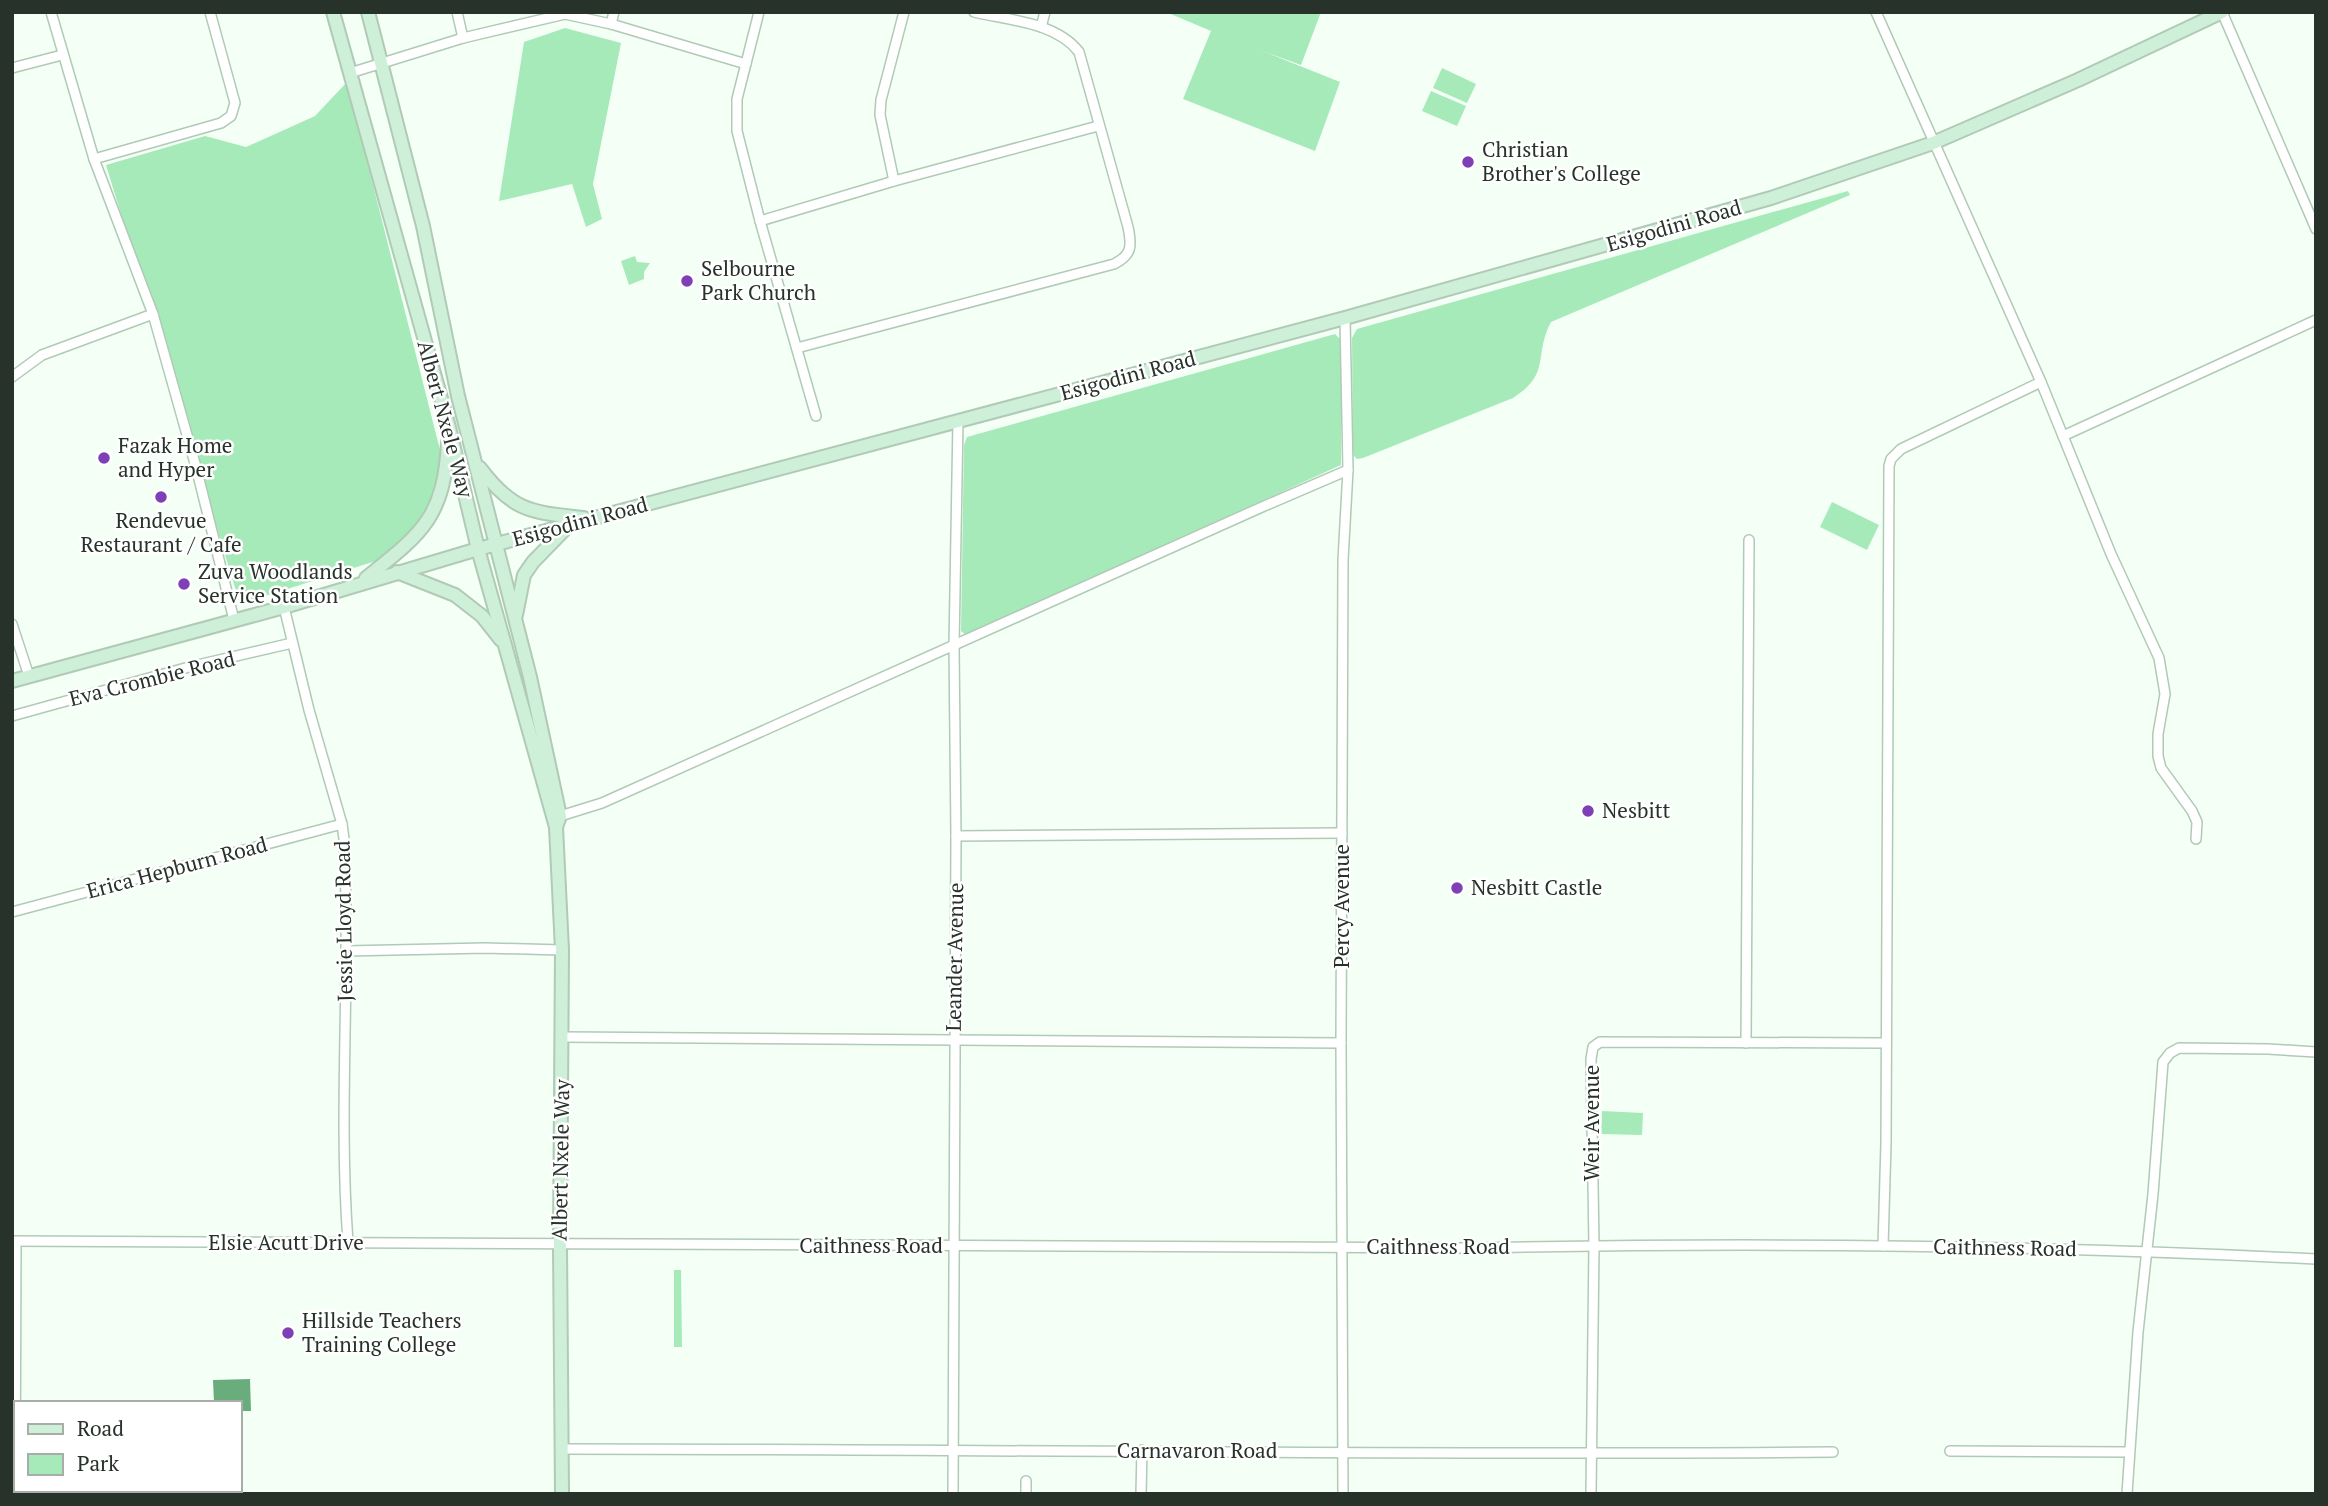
<svg xmlns="http://www.w3.org/2000/svg" width="2328" height="1506" font-family="'PT Serif',serif">
<style>
.green{fill:#a7eab9}
.water{fill:#6aad7d}
.lines{fill:none;stroke-linecap:round;stroke-linejoin:round}
.street-casing{stroke:#b0cab6;stroke-width:12}
.secondary-casing{stroke:#b0cab6;stroke-width:16}
.street{stroke:#fff;stroke-width:9}
.secondary{stroke:#cef0d9;stroke-width:12}
.poi-dot{fill:#7f40b5;stroke:#fff;stroke-width:2.5}
.labels{text-anchor:middle;stroke-width:5;stroke-linejoin:round;paint-order:stroke}
.poi-label{font-size:21px;fill:#27322a;stroke:#fff;text-anchor:start}
.street-label{font-size:21px;fill:#27322a;stroke:#fff}
</style>
<rect width="100%" height="100%" fill="#f4fff6"/>
<g class="green">
<polygon points="1166,12 1321,12 1301,65 1260,50 1340,82 1315,151 1183,99 1211,31"/>
<polygon points="565,28 621,43 593,184 602,219 586,227 572,184 499,201 524,42"/>
<polygon points="1442,68 1476,84 1467,103 1433,88"/>
<polygon points="347,82 441,454 438,485 425,514 408,537 379,560 240,604 106,165 205,136 246,147 315,116"/>
<polygon points="1431,91 1466,106 1457,126 1422,111"/>
<path d="M1848,191L1850,195L1551,322C1533,356 1552,373 1513,398L1363,458L1357,459L1353,455L1352,338L1357,329Z"/>
<polygon points="635,256 637,262 650,263 644,272 644,279 629,285 621,261"/>
<polygon points="1335,334 1341,340 1341,465 966,635 961,631 964,445 967,437"/>
<polygon points="1832,502 1879,525 1867,550 1820,527"/>
<polygon points="1602,1111 1643,1113 1642,1135 1601,1134"/>
<polygon points="674,1270 681,1270 682,1347 674,1347"/>
</g>
<polygon class="water" points="250,1379 251,1411 240,1411 240,1403 214,1403 213,1380"/>
<g class="lines">
<defs>
<g id="street">
<polyline points="51,12 94,159 153,314 196,467 234,620"/>
<polyline points="457,12 463,38"/>
<polyline points="759,12 737,99 737,131 760,221 816,416"/>
<polyline points="1876,12 2041,382 2111,554 2159,658 2165,694 2158,734 2158,756 2161,768 2192,811 2197,822 2196,839"/>
<polyline points="2222,12 2316,229"/>
<polyline points="611,24 614,12"/>
<polyline points="1041,27 1045,12"/>
<polyline points="12,68 62,55"/>
<polyline points="350,73 463,38 565,14 611,24 746,64"/>
<polyline points="94,159 221,123 231,116 235,103 210,12"/>
<polyline points="894,181 880,115 881,100 904,12"/>
<polyline points="760,221 894,181 1098,126"/>
<path d="M797,348L1114,264C1132,255 1132,246 1128,227L1079,52C1056,22 1008,20 974,12"/>
<polyline points="12,377 42,355 153,314"/>
<polyline points="2063,436 2316,320"/>
<path d="M284,607L309,710L342,824L344,839C351,973 338,1108 348,1242"/>
<polyline points="12,624 29,676"/>
<polyline points="12,716 189,667 292,643"/>
<polyline points="557,817 602,803 1262,507 1348,470"/>
<polyline points="956,836 1342,833"/>
<polyline points="12,912 342,824"/>
<polyline points="346,951 485,948 562,950"/>
<polyline points="563,1037 1341,1043"/>
<polyline points="1746,1043 1749,540"/>
<path d="M12,1241L1472,1248C1754,1242 2035,1245 2316,1259"/>
<polyline points="1883,1246 1886,1143 1889,466 1891,459 1901,449 2041,382"/>
<path d="M562,1449C985,1449 1409,1456 1833,1452"/>
<polyline points="1950,1451 2128,1452"/>
<polyline points="1026,1481 1026,1494"/>
<polyline points="15,1494 16,1242"/>
<polyline points="953,1494 956,836 954,646 958,421"/>
<polyline points="1141,1494 1142,1450"/>
<polyline points="1343,1494 1341,1043 1343,560 1348,470 1345,318"/>
<polyline points="1591,1494 1594,1246 1591,1059 1593,1047 1600,1042 1886,1043"/>
<polyline points="2127,1494 2138,1332 2153,1194 2163,1062 2170,1053 2179,1048 2268,1049 2316,1052"/>
</g>
<g id="secondary">
<polyline points="333,12 449,427 478,549 556,827 562,950 560,1245 562,1494"/>
<polyline points="368,12 423,226 458,396 530,677 560,816 556,827"/>
<path d="M480,468C514,513 532,512 584,518"/>
<polyline points="397,572 455,595 482,616 501,640"/>
<path d="M366,578C422,533 444,518 448,442"/>
<polyline points="516,615 524,575 533,562 569,525"/>
<polyline points="12,681 284,607 478,549 1345,318 1771,198 1933,143 2078,80 2222,12"/>
</g>
</defs>
<use href="#street" class="street-casing"/>
<use href="#secondary" class="secondary-casing"/>
<use href="#street" class="street"/>
<use href="#secondary" class="secondary"/>
</g>
<g class="poi-dot">
<circle cx="1468" cy="162" r="7"/>
<circle cx="687" cy="281" r="7"/>
<circle cx="104" cy="458" r="7"/>
<circle cx="161" cy="497" r="7"/>
<circle cx="184" cy="584" r="7"/>
<circle cx="1588" cy="811" r="7"/>
<circle cx="1457" cy="888" r="7"/>
<circle cx="288" cy="1333" r="7"/>
</g>
<g class="labels">
<g class="poi-label">
<text x="1482" y="157">Christian<tspan x="1482" dy="24">Brother's College</tspan></text>
<text x="701" y="276">Selbourne<tspan x="701" dy="24">Park Church</tspan></text>
<text x="118" y="453">Fazak Home<tspan x="118" dy="24">and Hyper</tspan></text>
<text x="161" y="528" text-anchor="middle">Rendevue<tspan x="161" dy="24">Restaurant / Cafe</tspan></text>
<text x="198" y="579">Zuva Woodlands<tspan x="198" dy="24">Service Station</tspan></text>
<text x="1602" y="818">Nesbitt</text>
<text x="1471" y="895">Nesbitt Castle</text>
<text x="302" y="1328">Hillside Teachers<tspan x="302" dy="24">Training College</tspan></text>
</g>
<g class="street-label">
<text transform="translate(1674 226) rotate(-16)" y="7">Esigodini Road</text>
<text transform="translate(1128 376) rotate(-15)" y="7">Esigodini Road</text>
<text transform="translate(445 419) rotate(75)" y="7">Albert Nxele Way</text>
<text transform="translate(580 522) rotate(-15)" y="7">Esigodini Road</text>
<text transform="translate(152 679) rotate(-14)" y="7">Eva Crombie Road</text>
<text transform="translate(177 868) rotate(-15)" y="7">Erica Hepburn Road</text>
<text transform="translate(1342 906) rotate(-90)" y="7">Percy Avenue</text>
<text transform="translate(344 921) rotate(-91)" y="7">Jessie Lloyd Road</text>
<text transform="translate(955 957) rotate(-89)" y="7">Leander Avenue</text>
<text transform="translate(1592 1123) rotate(-90)" y="7">Weir Avenue</text>
<text transform="translate(561 1160) rotate(-89)" y="7">Albert Nxele Way</text>
<text x="286" y="1250">Elsie Acutt Drive</text>
<text x="871" y="1253">Caithness Road</text>
<text x="1438" y="1254">Caithness Road</text>
<text transform="translate(2005 1248) rotate(1)" y="7">Caithness Road</text>
<text x="1197" y="1458">Carnavaron Road</text>
</g>
</g>
<rect width="2328" height="1506" fill="none" stroke="#27322a" stroke-width="28"/>
<rect x="14" y="1401" width="228" height="91" fill="#ffffff" stroke="#a9adaa" stroke-width="2"/>
<rect x="28" y="1424" width="35" height="10" fill="#cef0d9" stroke="#a9adaa" stroke-width="2"/>
<text x="77" y="1436" font-size="21" fill="#27322a">Road</text>
<rect x="28" y="1454" width="35" height="21" fill="#a7eab9" stroke="#a9adaa" stroke-width="2"/>
<text x="77" y="1471" font-size="21" fill="#27322a">Park</text>
</svg>
